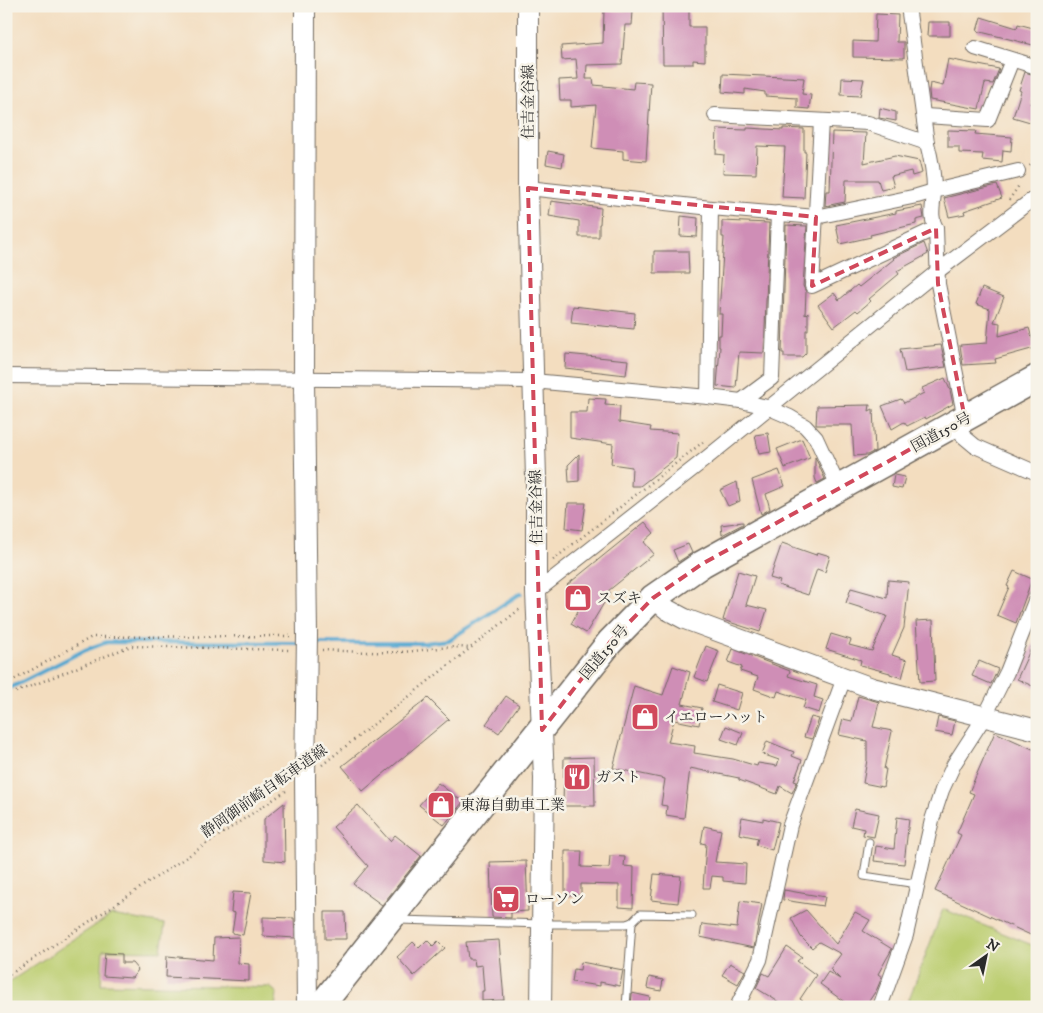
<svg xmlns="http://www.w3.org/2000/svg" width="1043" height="1013" font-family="'IM FELL DW Pica','Noto Serif JP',serif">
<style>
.green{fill:#bcce71;stroke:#747c4e}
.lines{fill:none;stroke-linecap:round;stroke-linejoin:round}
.stream{stroke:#55a7d0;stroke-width:4}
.building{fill:#cf8eb6}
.lane-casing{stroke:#71695f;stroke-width:9}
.street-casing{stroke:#71695f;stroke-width:16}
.secondary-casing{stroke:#71695f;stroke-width:22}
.highway-casing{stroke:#71695f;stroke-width:29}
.path{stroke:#71695f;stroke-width:2.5;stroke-dasharray:1 4;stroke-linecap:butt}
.lane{stroke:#fff;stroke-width:7}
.street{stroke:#fff;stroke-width:14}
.secondary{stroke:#fff;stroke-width:20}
.highway{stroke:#fff;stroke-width:26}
.marked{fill:none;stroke:#d1495b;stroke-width:4;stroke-dasharray:10 6;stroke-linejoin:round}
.labels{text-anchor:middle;stroke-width:5;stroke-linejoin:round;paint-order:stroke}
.street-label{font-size:15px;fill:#2b2b2b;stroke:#f7f3e8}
.poi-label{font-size:15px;fill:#2b2b2b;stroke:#f7f3e8;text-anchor:start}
</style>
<rect width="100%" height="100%" fill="#f7f3e8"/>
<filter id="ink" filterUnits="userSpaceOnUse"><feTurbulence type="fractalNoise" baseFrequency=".02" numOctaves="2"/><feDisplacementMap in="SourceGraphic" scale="10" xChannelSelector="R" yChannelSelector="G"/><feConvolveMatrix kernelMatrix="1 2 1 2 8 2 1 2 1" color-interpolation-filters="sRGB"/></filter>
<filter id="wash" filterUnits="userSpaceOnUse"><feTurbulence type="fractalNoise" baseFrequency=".0096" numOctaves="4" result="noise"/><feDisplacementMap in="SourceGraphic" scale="20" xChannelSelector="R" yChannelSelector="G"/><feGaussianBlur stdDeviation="1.12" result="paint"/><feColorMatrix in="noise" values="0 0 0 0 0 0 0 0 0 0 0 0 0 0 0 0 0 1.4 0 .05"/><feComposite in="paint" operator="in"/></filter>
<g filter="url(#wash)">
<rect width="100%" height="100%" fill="#f3ddbf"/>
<g class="green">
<polygon points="943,909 1037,947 1037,1007 906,1007"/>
<polygon points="111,915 165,924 161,951 103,950 101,984 270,987 277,993 275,1007 6,1007 6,984"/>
</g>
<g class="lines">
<g class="stream">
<polyline points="313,643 424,643 449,640 521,593"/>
<polyline points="6,690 85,650 107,642 301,643"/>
</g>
</g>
<g id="blocks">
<g class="building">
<polygon points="662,6 689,6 689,27 705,27 705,61 693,60 693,64 663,64"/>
<polygon points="604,10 633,11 632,25 625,25 622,64 587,65 586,79 593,79 594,85 633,89 634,82 651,83 646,161 623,159 623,151 592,148 596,105 571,107 571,100 560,100 559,80 578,79 576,59 562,60 561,46 603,43"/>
<polygon points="876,14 898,15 897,42 904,42 904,58 853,57 853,41 875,42"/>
<polygon points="981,17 1017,28 1018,24 1037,29 1037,46 977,31"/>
<polygon points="928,22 950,22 950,36 927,36"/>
<polygon points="948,59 999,69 993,84 985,83 979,109 930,100 929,91 930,83 943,86"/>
<polygon points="1025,72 1037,76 1037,84 1030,104 1037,106 1037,124 1013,117 1021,91 1019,90"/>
<polygon points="723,74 804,78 802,94 811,95 809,109 797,108 797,98 765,96 765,92 745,89 745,94 722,92"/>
<polygon points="842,78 864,79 860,96 841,95"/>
<polygon points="880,108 896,112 896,121 879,118"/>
<polygon points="747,128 783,130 783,128 804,129 804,152 806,152 804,198 782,197 785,147 757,146 756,174 723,173 724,155 716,154 717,129 747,130"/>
<polygon points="948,130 976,131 975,134 1012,137 1011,151 1003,150 1002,162 982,160 983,154 959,153 959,147 948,147"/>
<polygon points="832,132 866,133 864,163 895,156 919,161 922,173 912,176 911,171 891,176 894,187 881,190 878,180 846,180 845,202 825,206 826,191 830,191"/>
<polygon points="548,151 564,154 562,167 546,164"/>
<polygon points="997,185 1002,198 964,211 965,214 949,217 944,198"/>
<polygon points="551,201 601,208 600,224 599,224 599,237 579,237 579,221 549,216"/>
<polygon points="922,206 924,218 916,220 916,224 870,235 871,237 840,244 836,225 896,213 896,211"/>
<polygon points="681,216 698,218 697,237 680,236"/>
<polygon points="722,221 769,223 764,353 739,352 736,388 717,386 720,347 719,347 719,335 721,335 722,314 719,314 724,237 722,237"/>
<polygon points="786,225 807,226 803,286 806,292 805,315 808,312 808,330 806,330 806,353 802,357 784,357 784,353 782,353"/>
<polygon points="924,243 928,254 897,271 899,274 869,299 871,301 858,312 856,310 834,327 818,305 834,293 839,300 857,285 859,287 894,259 893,258"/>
<polygon points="654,251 688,251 689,273 654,273"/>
<polygon points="982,288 1004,297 994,322 1000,323 999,336 1029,328 1035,348 995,359 996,363 963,365 960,345 987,343 990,309 976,304"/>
<polygon points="573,306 635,313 634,329 571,323"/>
<polygon points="941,345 946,367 905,372 900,349"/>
<polygon points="566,354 628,360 626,375 565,368"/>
<polygon points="945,378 950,390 953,404 926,419 925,417 907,426 904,422 892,429 882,406 901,399 904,403 924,393 922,388"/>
<polygon points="588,398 606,399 605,405 620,406 619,422 651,427 650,431 678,433 676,458 640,486 631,486 632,467 611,464 613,444 570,438 570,412 587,412"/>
<polygon points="870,405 869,411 873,409 875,451 867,455 854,456 852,425 816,425 817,406"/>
<polygon points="768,433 771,452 759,454 755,435"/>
<polygon points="802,439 810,458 785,468 777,449"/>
<polygon points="579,454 579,481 569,482 568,465"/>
<polygon points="815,457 825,479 817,483 815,478"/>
<polygon points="779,470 785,486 766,494 770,509 761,514 752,480"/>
<polygon points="894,475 905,477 902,489 892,487"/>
<polygon points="737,482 740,501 728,506 720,490"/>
<polygon points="568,503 586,503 582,530 566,528"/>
<polygon points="645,522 654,533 644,542 654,554 608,591 610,593 586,633 571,624 578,611 566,597 572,592 567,585"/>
<polygon points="743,522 743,524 722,535 721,525"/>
<polygon points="782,543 816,555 817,552 830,556 825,572 817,569 808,595 778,585 780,581 770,578"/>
<polygon points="688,544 692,553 678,562 673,550"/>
<polygon points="738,571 755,576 746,605 767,610 760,632 723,620"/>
<polygon points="1014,571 1032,579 1016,623 997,615 1009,587 1007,586"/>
<polygon points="888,580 909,582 904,628 892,655 907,660 902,678 890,674 890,673 860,665 861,660 826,649 831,634 851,640 849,645 872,651 887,616 846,603 851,588 887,598"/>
<polygon points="933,620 935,681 920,682 916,621"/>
<polygon points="1037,635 1037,688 1017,679"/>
<polygon points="706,646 719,651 707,682 694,677"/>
<polygon points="733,649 790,671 788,676 817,685 814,697 823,700 819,713 803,708 806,700 778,691 776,697 754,689 758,677 740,671 742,667 728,662"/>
<polygon points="979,661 998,669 991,684 972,676"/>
<polygon points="673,666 690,672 682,704 702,708 699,725 674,720 668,742 695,746 694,753 733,759 757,766 758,763 777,766 779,760 762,754 767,741 794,752 792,756 802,760 794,781 797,782 792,793 780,786 777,794 739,780 739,778 690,768 684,818 666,815 667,806 661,805 665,779 613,768 634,686 663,695"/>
<polygon points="717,685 742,693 737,710 712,702"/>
<polygon points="506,696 519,705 499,733 486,724"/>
<polygon points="858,696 879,702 873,727 892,731 884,769 886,769 883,787 863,783 867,760 867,741 839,735 843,719 852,721"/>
<polygon points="428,698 449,719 363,791 342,766"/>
<polygon points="811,717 819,719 812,739 804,737"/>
<polygon points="938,717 955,721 952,735 935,732"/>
<polygon points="726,726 743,733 738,745 721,739"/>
<polygon points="995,732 1037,751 1037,938 935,891 961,835 957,833 974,794 969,792"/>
<polygon points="594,757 595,806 563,806 564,758"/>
<polygon points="438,783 463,802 444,825 419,805"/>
<polygon points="284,803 285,862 264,860 264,819"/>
<polygon points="358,805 390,841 395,835 421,856 382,905 353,884 368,866 333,827"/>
<polygon points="855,809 879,814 874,837 863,835 864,829 851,826"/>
<polygon points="742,817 763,821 763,818 779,822 772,850 756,845 758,838 739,834"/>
<polygon points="897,817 909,819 904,864 874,861 876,846 894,849"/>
<polygon points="704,826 721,830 715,862 746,864 745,883 723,881 723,877 712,876 710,888 703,888 706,844 701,843"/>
<polygon points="565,851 582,851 581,867 609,868 610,856 625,857 624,866 634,867 633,908 619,907 619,885 581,884 581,895 565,896"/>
<polygon points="526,861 528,911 511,912 511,918 492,917 490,862"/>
<polygon points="654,874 681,876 678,903 651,900"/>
<polygon points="784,890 825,897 823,906 783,900"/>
<polygon points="233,892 251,893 243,935 232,933 235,913 231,912"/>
<polygon points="740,901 762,904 754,948 700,937 702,924 737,928"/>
<polygon points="806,910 836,944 855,912 870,920 863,931 892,949 878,974 882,977 877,989 865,1007 851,1007 820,984 828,972 840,979 830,969 841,954 819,942 812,948 801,937 791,918"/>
<polygon points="325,912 345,912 346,939 325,939"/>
<polygon points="263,917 294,918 295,938 263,936"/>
<polygon points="239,937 238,963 249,964 249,981 166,977 167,956 213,960 214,938"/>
<polygon points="427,940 433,946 438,941 445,948 414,976 397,957 413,942 419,948"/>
<polygon points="499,940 504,1000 482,1001 482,991 484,991 482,965 475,966 474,959 468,959 466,942"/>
<polygon points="787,947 802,957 797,961 816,975 800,999 811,1007 787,1007 756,988 763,973 769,976"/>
<polygon points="105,953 122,954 122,963 132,963 138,970 132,978 103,976"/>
<polygon points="581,962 623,970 620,986 600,982 600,986 572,982 574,969 580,970"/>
<polygon points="730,963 745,971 738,984 722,975"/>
<polygon points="649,977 663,980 661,991 647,988"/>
<polygon points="632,993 650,997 648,1007 631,1007"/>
</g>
</g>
</g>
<g filter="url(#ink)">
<use href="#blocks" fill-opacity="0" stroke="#71695f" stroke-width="1"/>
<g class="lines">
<defs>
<g id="lane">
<polyline points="869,842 864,876 917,884"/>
<polyline points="398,920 543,924 626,924 632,922 626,1007"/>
<polyline points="632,922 640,914 692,915"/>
</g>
<g id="street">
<path d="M908,6L927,143C931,158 934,173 934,190C934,202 929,217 936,228L938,284L965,419"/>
<polyline points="975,48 1037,67"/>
<polyline points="715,115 868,123 927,143"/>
<polyline points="925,116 988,120 1012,60"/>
<polyline points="821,121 812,286 936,228"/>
<polyline points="528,188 711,208 816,217 917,196 934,191 1018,171"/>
<polyline points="6,376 533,381 708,397 741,401 767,407 790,417 805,426 816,438 839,488"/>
<polyline points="708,397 711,208"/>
<polyline points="741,401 772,378 778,213"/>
<polyline points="959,422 963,436 975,446 1037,473"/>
<polyline points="536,592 699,464 938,271 1037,196"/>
<polyline points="737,1007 760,960 790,825 844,678"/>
<polyline points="880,1007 906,935 932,820 942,790 954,764 985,716 1007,672 1037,596"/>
</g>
<g id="secondary">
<polyline points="305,6 304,380 307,635 305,778 307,1007"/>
<polyline points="528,6 528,188 536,478 536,592 544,778 541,1007"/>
<polyline points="653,598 668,610 685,619 872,688 1037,730"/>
</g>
<polyline id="highway" points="320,1007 610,642 653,598 702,564 1037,378"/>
</defs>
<use href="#lane" class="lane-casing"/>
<use href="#street" class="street-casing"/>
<use href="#secondary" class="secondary-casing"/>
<use href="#highway" class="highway-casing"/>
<g class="path">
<polyline points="1030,166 1037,154"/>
<polyline points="1009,200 1020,184"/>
<polyline points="553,560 703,442"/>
<path d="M322,650C347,651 374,653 400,652C424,651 446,645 470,648"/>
<polyline points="6,684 92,637 290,636"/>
<polyline points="16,692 131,646 291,650"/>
<polyline points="322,765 520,609"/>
<polyline points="6,977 289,789"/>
</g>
<use href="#lane" class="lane"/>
<use href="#street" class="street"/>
<use href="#secondary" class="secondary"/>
<use href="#highway" class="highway"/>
</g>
</g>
<path class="marked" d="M528,188L816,217L812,286L936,228L938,284L965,419L702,564L653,598L610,642L542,730Z"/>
<defs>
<symbol id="shop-square" viewBox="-11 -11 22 22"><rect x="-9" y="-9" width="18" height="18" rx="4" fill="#d1495b" stroke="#f7f3e8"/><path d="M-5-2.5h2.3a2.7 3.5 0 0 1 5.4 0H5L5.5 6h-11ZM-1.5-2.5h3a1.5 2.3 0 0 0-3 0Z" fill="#fff"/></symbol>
<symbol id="restaurant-square" viewBox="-11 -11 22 22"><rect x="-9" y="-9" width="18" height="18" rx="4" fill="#d1495b" stroke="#f7f3e8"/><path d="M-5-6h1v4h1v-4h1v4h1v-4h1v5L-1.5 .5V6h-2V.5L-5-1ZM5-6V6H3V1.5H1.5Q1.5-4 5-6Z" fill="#fff"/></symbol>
<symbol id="supermarket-square" viewBox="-11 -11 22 22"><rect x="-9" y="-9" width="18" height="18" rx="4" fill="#d1495b" stroke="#f7f3e8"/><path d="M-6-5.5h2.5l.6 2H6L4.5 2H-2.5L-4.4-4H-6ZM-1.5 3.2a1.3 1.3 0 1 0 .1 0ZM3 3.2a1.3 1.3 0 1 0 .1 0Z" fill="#fff"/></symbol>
</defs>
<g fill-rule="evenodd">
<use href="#shop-square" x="562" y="582" width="32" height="32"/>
<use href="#shop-square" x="629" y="701" width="32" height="32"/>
<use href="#restaurant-square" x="561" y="761" width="32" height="32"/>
<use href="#shop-square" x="425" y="789" width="32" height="32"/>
<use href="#supermarket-square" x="490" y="883" width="32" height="32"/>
</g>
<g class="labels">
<g class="street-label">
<text transform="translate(528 102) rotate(-90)" y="5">住吉金谷線</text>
<text transform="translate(941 432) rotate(-29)" y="5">国道150号</text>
<text transform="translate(536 507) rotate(-91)" y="5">住吉金谷線</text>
<text transform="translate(604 652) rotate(-50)" y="5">国道150号</text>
<text transform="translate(264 791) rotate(-35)" y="5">静岡御前崎自転車道線</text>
</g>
<g class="poi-label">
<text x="597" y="603">スズキ</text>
<text x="664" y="722">イエローハット</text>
<text x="596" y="782">ガスト</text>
<text x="460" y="810">東海自動車工業</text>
<text x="525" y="904">ローソン</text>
</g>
</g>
<rect width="1043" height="1013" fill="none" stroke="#f7f3e8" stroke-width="25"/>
<g transform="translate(986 956) rotate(33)" stroke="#f7f3e8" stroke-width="4" paint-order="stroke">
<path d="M0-4L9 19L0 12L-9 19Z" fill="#2b2b2b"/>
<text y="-8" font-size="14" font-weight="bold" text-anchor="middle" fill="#2b2b2b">N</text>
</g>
</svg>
